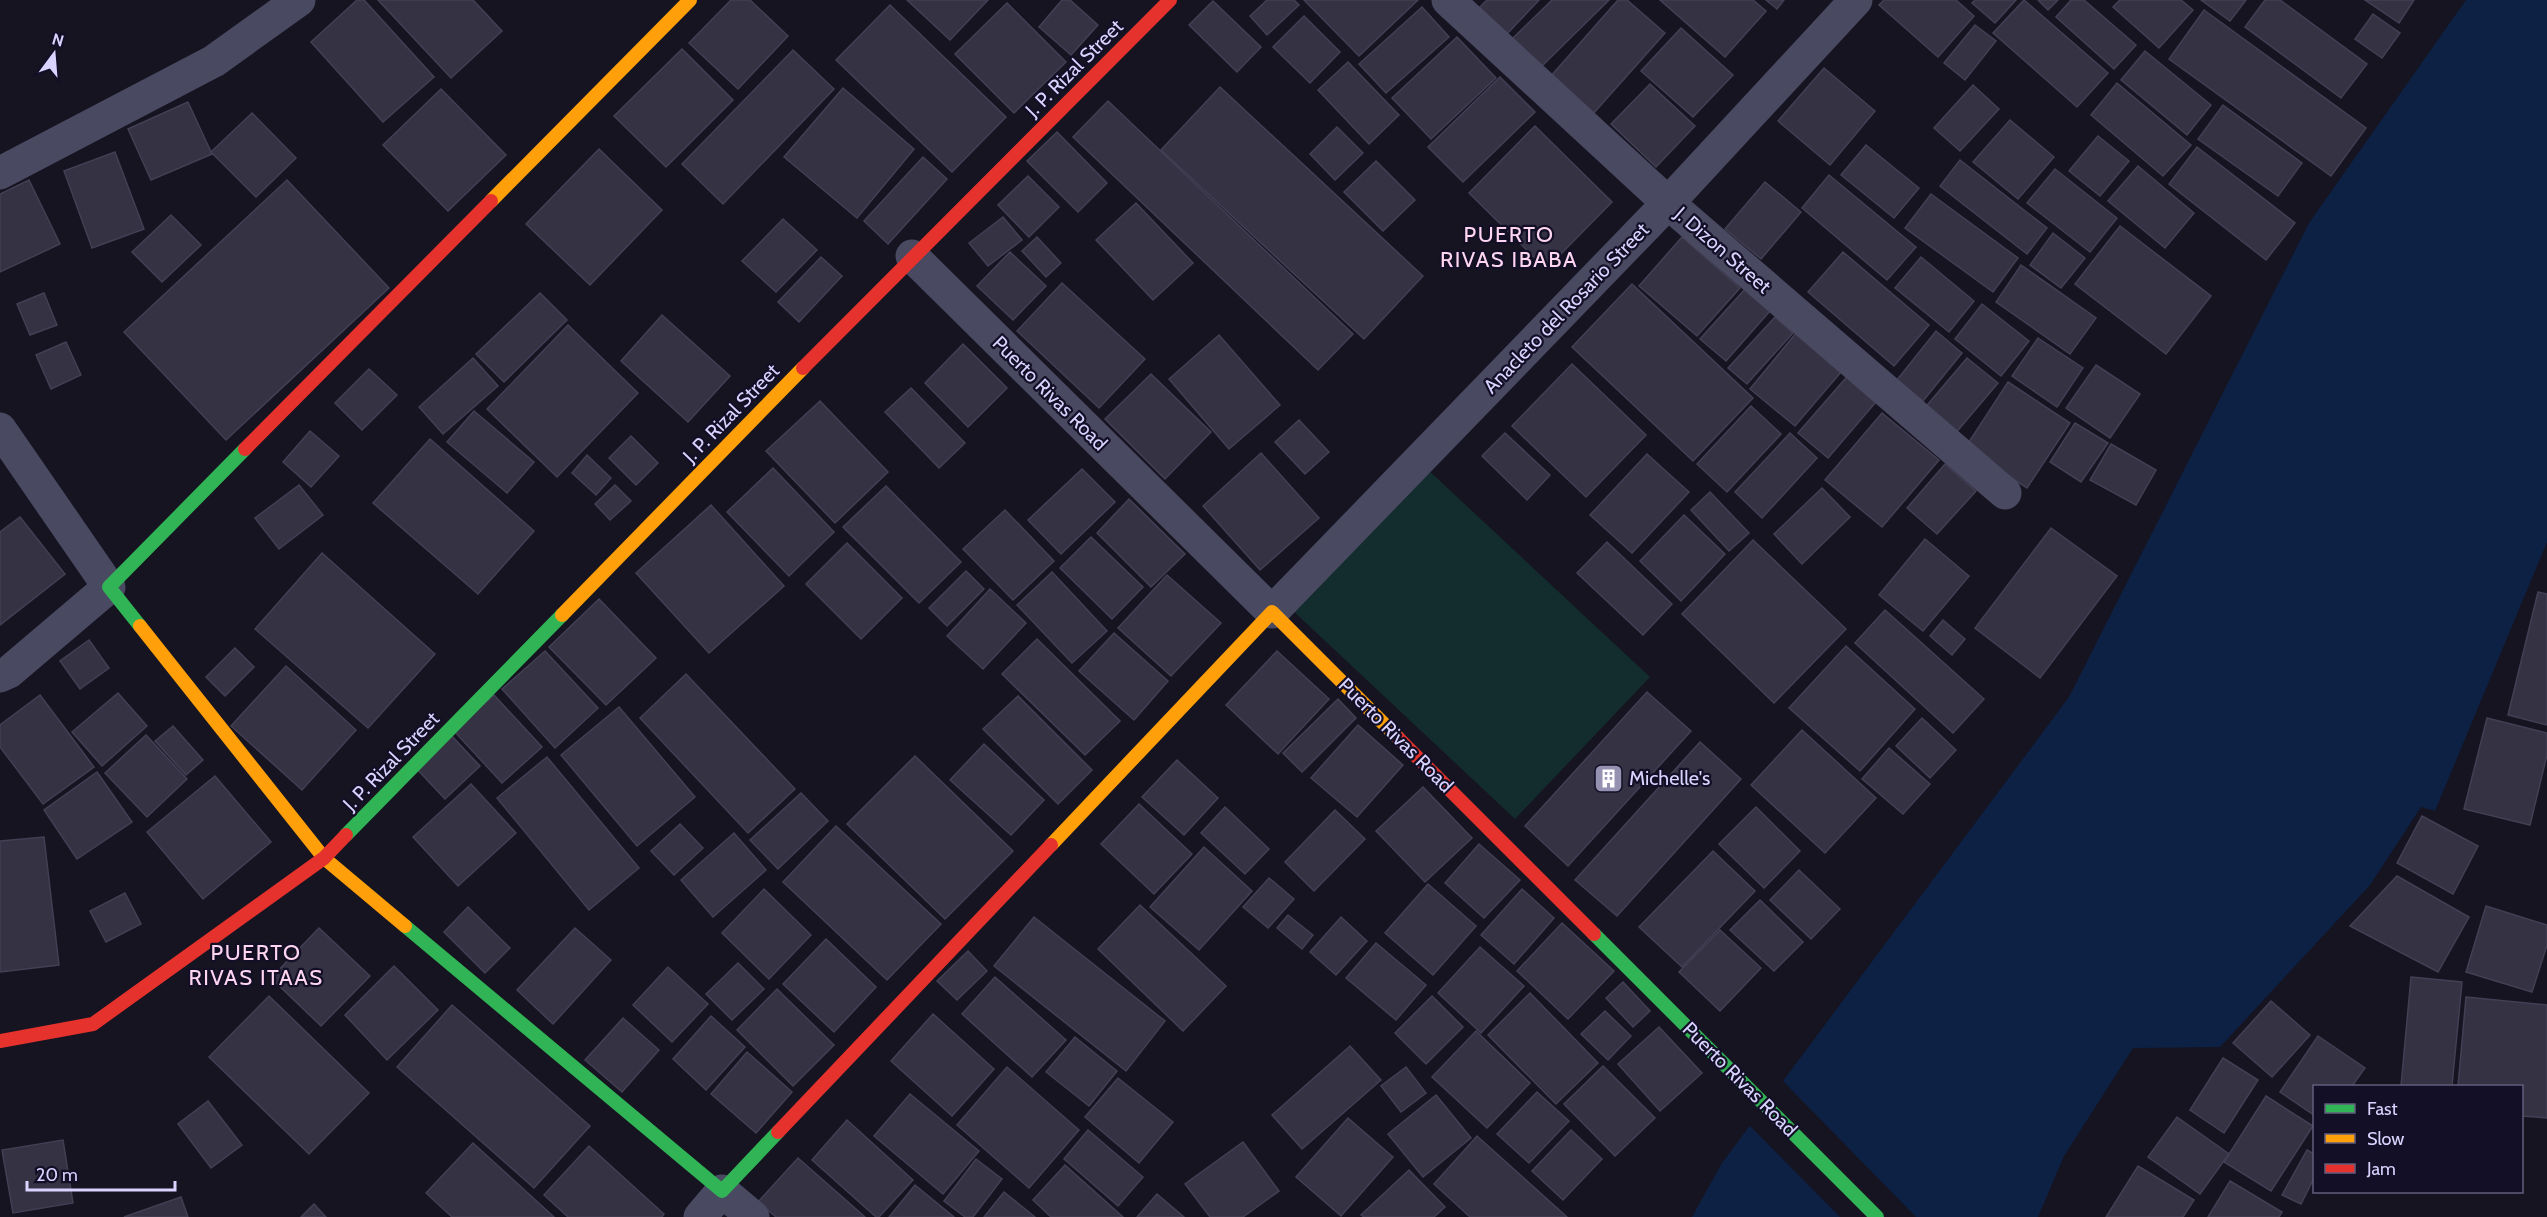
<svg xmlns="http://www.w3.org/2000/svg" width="2547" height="1217" font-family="Cabin,sans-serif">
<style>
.green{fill:#132c2d}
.water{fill:#0d2144}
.pier{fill:#161421}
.building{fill:#343243;stroke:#433f54;stroke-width:1.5}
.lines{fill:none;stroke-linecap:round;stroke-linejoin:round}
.street{stroke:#4a4962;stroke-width:33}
.fast{stroke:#30b455;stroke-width:14}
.slow{stroke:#ff9f0a;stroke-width:14}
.jam{stroke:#e5322d;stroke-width:14}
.labels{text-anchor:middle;stroke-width:4.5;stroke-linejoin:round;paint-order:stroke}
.street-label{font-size:20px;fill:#d9d4ff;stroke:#130f26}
.poi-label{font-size:20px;fill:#d9d4ff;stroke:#130f26;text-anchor:start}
.quarter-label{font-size:22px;letter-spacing:1.5px;fill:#ffd6f0;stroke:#130f26}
</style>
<rect width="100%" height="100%" fill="#161421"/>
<polygon class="green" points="1425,467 1650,677 1515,819 1290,608"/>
<polygon class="water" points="2466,0 2547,0 2547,542 2435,811 2421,807 2370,885 2220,1047 2133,1048 2064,1156 2038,1217 1692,1217 1722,1163 2069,697 2309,223"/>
<polygon class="pier" points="1781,1079 1916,1217 1840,1217 1748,1124"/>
<g class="building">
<polygon points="357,0 364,0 434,77 383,122 311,42"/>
<polygon points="378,0 473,0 502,31 451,78"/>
<polygon points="731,0 750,0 788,36 738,89 689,43"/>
<polygon points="907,0 988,0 950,40"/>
<polygon points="1062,0 1070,0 1098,25 1071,55 1039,27"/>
<polygon points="1267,0 1294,0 1299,5 1267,35 1250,16"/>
<polygon points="1304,0 1418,0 1359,56"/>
<polygon points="1487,0 1539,0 1506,35 1479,8"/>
<polygon points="1552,0 1609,0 1540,68 1512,39"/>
<polygon points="1618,0 1627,0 1665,33 1593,114 1550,77"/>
<polygon points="1660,0 1753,0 1766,11 1725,57"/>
<polygon points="1766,0 1784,0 1777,9"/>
<polygon points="1884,0 1956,0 1974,16 1938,57 1879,5"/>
<polygon points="1975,0 2016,0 1995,23 1972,3"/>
<polygon points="2024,0 2108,73 2077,107 1993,33"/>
<polygon points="2038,0 2058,0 2048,10"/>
<polygon points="2071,0 2084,0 2136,45 2114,69 2056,17"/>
<polygon points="2120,0 2181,0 2193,10 2159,48 2113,7"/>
<polygon points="2201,0 2246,0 2230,21"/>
<polygon points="2265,0 2280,0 2367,64 2341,98 2245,27"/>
<polygon points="2365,0 2414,0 2399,23"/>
<polygon points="1213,1 1261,47 1237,72 1189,25"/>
<polygon points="1007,3 1066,62 1014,113 955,54"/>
<polygon points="890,5 1006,117 952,172 836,60"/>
<polygon points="1422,7 1449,37 1386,93 1359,64"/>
<polygon points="2204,10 2366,128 2331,176 2169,59"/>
<polygon points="2373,14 2400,33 2382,58 2355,39"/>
<polygon points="1304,16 1340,52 1310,83 1273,47"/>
<polygon points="1975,25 1996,41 1965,80 1944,63"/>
<polygon points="1681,28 1733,75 1693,117 1641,71"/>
<polygon points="1457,37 1496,78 1431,139 1392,98"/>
<polygon points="682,49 733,100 666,167 614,116"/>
<polygon points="793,50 834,89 723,204 682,164"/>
<polygon points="2145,51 2211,105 2187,135 2121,80"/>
<polygon points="1348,62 1399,115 1369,144 1318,90"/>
<polygon points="1824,68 1875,111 1830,165 1778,121"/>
<polygon points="1500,77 1535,112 1463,182 1428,147"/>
<polygon points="2117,83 2191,145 2163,176 2091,115"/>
<polygon points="1650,84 1695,126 1656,167 1611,124"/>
<polygon points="1973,85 1999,109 1960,151 1934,128"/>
<polygon points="1220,87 1423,276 1364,339 1161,150"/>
<polygon points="843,88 914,149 857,218 784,157"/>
<polygon points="441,89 506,155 448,211 383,145"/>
<polygon points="1108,101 1353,334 1318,370 1073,137"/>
<polygon points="188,102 212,154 151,180 128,129"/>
<polygon points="2223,105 2302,163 2278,196 2198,139"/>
<polygon points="252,113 296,158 256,197 211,152"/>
<polygon points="2010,120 2054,157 2018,199 1973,162"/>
<polygon points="1535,126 1612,202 1546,269 1469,193"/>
<polygon points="1337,127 1363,153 1335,180 1310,154"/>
<polygon points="1057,132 1107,183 1078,212 1027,161"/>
<polygon points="2098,136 2129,161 2100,196 2069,171"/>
<polygon points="1866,145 1919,188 1894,218 1841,175"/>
<polygon points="2197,147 2295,223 2266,260 2169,184"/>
<polygon points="599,149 662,210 590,285 526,224"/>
<polygon points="115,152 144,229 92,248 64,171"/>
<polygon points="923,157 947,179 888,244 864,221"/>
<polygon points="1960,160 2047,228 2027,254 1940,186"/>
<polygon points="1376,161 1415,200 1383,231 1344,192"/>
<polygon points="2138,166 2194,213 2165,248 2108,201"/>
<polygon points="2055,169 2117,218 2090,252 2027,203"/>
<polygon points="1829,175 1916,247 1887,280 1802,208"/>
<polygon points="1028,176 1059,207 1029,237 998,205"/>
<polygon points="29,180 60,244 0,272 0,194"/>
<polygon points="287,180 389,288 226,440 124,332"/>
<polygon points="1765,182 1801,212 1761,259 1725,229"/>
<polygon points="1931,194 2018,258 1993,292 1905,228"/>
<polygon points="1136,203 1193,263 1153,300 1096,240"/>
<polygon points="171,215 201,245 162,282 132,252"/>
<polygon points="1003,217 1022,240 988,266 969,243"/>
<polygon points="783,219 817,250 776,292 742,261"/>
<polygon points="2120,226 2211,296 2166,354 2075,284"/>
<polygon points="2053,233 2085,258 2061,288 2030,265"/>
<polygon points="1037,237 1061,263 1046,277 1022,251"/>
<polygon points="1682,237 1740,288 1697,336 1639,286"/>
<polygon points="1010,252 1046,286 1013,320 977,286"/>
<polygon points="1843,252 1929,325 1894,366 1808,292"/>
<polygon points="821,257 842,276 799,322 778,302"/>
<polygon points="1921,257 1974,301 1949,332 1895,288"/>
<polygon points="2021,265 2096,318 2070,354 1996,302"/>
<polygon points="1062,283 1145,359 1099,408 1017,331"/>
<polygon points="1632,284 1753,398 1693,461 1572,347"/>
<polygon points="1745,289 1770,311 1726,361 1700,339"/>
<polygon points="44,293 57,325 30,335 17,304"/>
<polygon points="540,293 567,320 504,382 476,354"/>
<polygon points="1982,304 2029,341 2001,376 1955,339"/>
<polygon points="662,315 730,376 688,422 621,361"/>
<polygon points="1775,317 1793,333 1747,384 1728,368"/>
<polygon points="568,325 638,393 557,477 487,409"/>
<polygon points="1801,327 1847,365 1795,426 1750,389"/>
<polygon points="1936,331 1962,353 1923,401 1897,380"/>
<polygon points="1219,335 1280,405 1229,449 1169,379"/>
<polygon points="2038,338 2083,368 2057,407 2012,376"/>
<polygon points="66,342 81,375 51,389 36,355"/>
<polygon points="963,344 1007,388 968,427 925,383"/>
<polygon points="473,358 498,386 443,434 419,407"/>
<polygon points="1967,358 1998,383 1954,435 1923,410"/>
<polygon points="1572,364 1646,435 1586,497 1512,426"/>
<polygon points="2096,365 2140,394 2110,438 2066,408"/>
<polygon points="369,369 397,395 362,430 335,403"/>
<polygon points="1851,372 1881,396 1828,458 1798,433"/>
<polygon points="1151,374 1211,432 1165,479 1105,419"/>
<polygon points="2008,382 2070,423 2027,488 1965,448"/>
<polygon points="911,388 965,443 939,468 885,412"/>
<polygon points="820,401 888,472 835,523 766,451"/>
<polygon points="1751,406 1781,434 1727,492 1697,464"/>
<polygon points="474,411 534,462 507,493 447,442"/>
<polygon points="1882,413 1939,460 1882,527 1825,480"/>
<polygon points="1299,420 1329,452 1305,474 1275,442"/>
<polygon points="2075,423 2108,443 2081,482 2050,462"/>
<polygon points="310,431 339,456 311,487 283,462"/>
<polygon points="1505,433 1550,475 1527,500 1482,456"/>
<polygon points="1790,433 1817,458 1762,518 1735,492"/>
<polygon points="631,436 658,463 636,485 609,458"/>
<polygon points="430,439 534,531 478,594 373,503"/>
<polygon points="2111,444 2156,470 2136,505 2090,480"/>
<polygon points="1261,453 1319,518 1260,570 1203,506"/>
<polygon points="1647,454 1689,492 1632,553 1590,515"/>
<polygon points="587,455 611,478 596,495 572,473"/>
<polygon points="1945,464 1976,491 1937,534 1907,508"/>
<polygon points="773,468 834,532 789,576 727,512"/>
<polygon points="1082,469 1115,502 1061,554 1028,520"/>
<polygon points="299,485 323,515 279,549 255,518"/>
<polygon points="615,485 631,501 610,520 595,504"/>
<polygon points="886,486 961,562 919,603 843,527"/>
<polygon points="1822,488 1850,517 1802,564 1774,534"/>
<polygon points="1710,492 1749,533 1729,551 1691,510"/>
<polygon points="1129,499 1185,554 1151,587 1097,533"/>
<polygon points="711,505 784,586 709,653 636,573"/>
<polygon points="1005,510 1054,561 1013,600 963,549"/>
<polygon points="1684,515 1725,554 1681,601 1640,561"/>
<polygon points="20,517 65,574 0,625 0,532"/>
<polygon points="2051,528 2117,576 2040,678 1975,628"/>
<polygon points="1091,537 1143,587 1112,619 1060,568"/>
<polygon points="1925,539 1969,576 1923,631 1879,595"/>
<polygon points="1753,540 1846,629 1774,703 1682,614"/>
<polygon points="1607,542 1672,604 1643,635 1577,573"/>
<polygon points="847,543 902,598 861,639 806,584"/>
<polygon points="322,553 435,654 368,728 255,629"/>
<polygon points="966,571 984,589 947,626 929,608"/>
<polygon points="1052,572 1107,631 1072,663 1017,605"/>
<polygon points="1167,575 1221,623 1171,676 1118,628"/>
<polygon points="990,589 1026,623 983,669 947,636"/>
<polygon points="2538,592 2547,594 2547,725 2508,715"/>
<polygon points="599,599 656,658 606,705 549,647"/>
<polygon points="1885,610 1984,699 1953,733 1855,643"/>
<polygon points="1943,620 1965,639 1952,655 1930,636"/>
<polygon points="1114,633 1168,681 1134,720 1079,671"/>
<polygon points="1037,639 1120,721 1085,755 1002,674"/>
<polygon points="89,640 109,668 80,689 60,661"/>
<polygon points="1846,646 1915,709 1860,771 1789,708"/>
<polygon points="235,648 254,667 225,696 206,677"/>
<polygon points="545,651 598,708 555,748 502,689"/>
<polygon points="1277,651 1329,699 1278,754 1226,705"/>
<polygon points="286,666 356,730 302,790 231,726"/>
<polygon points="686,674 795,789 748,833 640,718"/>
<polygon points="1647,692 1691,731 1568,866 1525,826"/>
<polygon points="118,693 147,726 102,766 72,732"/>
<polygon points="40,695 94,767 43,804 0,747 0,725"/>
<polygon points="494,695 542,747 502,783 454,731"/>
<polygon points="1018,696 1092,770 1058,804 983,729"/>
<polygon points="1338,699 1356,718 1302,772 1283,753"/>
<polygon points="619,707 695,797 637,846 561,755"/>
<polygon points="1922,718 1956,750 1930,778 1896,746"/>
<polygon points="2487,718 2547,733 2547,755 2530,825 2464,809"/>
<polygon points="1358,725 1403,765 1357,817 1311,778"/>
<polygon points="173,726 203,760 186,775 155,741"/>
<polygon points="1802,730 1876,798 1825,853 1751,785"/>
<polygon points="449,733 480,766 445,799 414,766"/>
<polygon points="146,735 187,779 147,817 105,773"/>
<polygon points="1700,742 1741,779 1617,916 1575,880"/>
<polygon points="984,744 1044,800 1011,835 950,780"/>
<polygon points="1889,748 1930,784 1903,814 1862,779"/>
<polygon points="915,756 1013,851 945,919 847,824"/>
<polygon points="547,757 639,868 589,910 497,798"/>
<polygon points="1177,760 1218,798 1184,835 1142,797"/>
<polygon points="97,772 132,822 77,859 44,810"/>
<polygon points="215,776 271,842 203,899 147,832"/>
<polygon points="471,784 516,833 458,886 413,837"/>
<polygon points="1423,787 1472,838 1425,882 1376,831"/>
<polygon points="801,793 828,821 778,869 750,840"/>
<polygon points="1139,804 1192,854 1154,894 1101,844"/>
<polygon points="1225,807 1269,849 1245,874 1201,833"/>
<polygon points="1756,807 1800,851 1764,888 1719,844"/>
<polygon points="1335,810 1365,839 1314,891 1285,862"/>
<polygon points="2422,816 2478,846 2453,894 2397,863"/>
<polygon points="680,824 703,848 674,875 651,851"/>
<polygon points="836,826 941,924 887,980 783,882"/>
<polygon points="734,833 766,870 713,917 681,880"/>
<polygon points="44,837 59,965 0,972 0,841"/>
<polygon points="1479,844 1520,880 1484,918 1445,883"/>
<polygon points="1204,847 1252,891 1199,950 1150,907"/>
<polygon points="1713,851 1755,891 1682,967 1639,927"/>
<polygon points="1799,870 1840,909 1811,939 1770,900"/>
<polygon points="2397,876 2469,917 2438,972 2350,926"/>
<polygon points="1269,878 1294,899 1268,928 1243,907"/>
<polygon points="1428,884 1476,926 1433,975 1385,933"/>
<polygon points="764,889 811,935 769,979 722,933"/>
<polygon points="1522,889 1554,918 1514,964 1481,935"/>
<polygon points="125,893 141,924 106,942 90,911"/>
<polygon points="1760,900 1803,942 1774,971 1730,930"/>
<polygon points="1140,905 1226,986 1183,1031 1098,949"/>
<polygon points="2486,906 2547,925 2547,945 2532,992 2466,972"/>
<polygon points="468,907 510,948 485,973 444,932"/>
<polygon points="1288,915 1313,935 1302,949 1277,928"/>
<polygon points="1034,917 1165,1021 1126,1071 994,966"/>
<polygon points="1341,917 1367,941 1336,975 1310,952"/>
<polygon points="1562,923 1614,971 1568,1019 1517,971"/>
<polygon points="319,928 370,976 321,1026 271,978"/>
<polygon points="575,928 611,960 553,1024 517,990"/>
<polygon points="1720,930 1761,968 1720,1011 1679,972"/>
<polygon points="826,939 876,987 834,1032 783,984"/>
<polygon points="1376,943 1426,985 1396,1020 1346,978"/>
<polygon points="1480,947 1524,986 1481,1033 1438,993"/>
<polygon points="968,951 987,971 957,1000 937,981"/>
<polygon points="738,963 764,989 732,1020 706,994"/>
<polygon points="394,966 438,1010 387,1060 345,1015"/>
<polygon points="668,967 708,1004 672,1042 633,1005"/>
<polygon points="995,977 1066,1040 1032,1077 962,1014"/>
<polygon points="2411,977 2462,982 2452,1086 2401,1086"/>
<polygon points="1623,982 1650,1011 1633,1027 1606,998"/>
<polygon points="777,989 834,1045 793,1086 737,1030"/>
<polygon points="1530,993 1598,1063 1556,1104 1488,1035"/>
<polygon points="269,996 369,1093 309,1154 209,1057"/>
<polygon points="1432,996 1463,1027 1426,1064 1395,1033"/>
<polygon points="2466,997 2547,1005 2547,1118 2522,1116 2522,1086 2458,1086"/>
<polygon points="2271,1001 2310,1035 2272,1077 2233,1043"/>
<polygon points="452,1005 590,1126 534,1188 397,1067"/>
<polygon points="1605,1011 1631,1036 1608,1060 1581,1034"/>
<polygon points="933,1014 994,1069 952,1116 891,1061"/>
<polygon points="711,1016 745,1047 706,1090 673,1059"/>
<polygon points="623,1018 659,1050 622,1092 585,1060"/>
<polygon points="1659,1027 1702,1073 1660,1111 1618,1064"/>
<polygon points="1476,1031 1530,1083 1487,1128 1432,1077"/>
<polygon points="2318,1036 2365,1068 2352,1086 2314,1086 2314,1115 2280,1092"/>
<polygon points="1075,1037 1117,1071 1089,1106 1046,1072"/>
<polygon points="1350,1046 1381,1080 1302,1149 1272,1115"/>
<polygon points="747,1052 792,1092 756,1133 711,1094"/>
<polygon points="2223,1058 2258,1080 2224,1133 2190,1110"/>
<polygon points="1603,1066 1655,1118 1615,1156 1564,1104"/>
<polygon points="1007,1067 1079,1130 1029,1188 957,1125"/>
<polygon points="1406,1067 1426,1093 1401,1112 1381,1086"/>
<polygon points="1118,1078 1173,1122 1139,1163 1085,1117"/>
<polygon points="1537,1092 1569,1121 1529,1163 1497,1134"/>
<polygon points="910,1094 979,1151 943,1194 874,1136"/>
<polygon points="1436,1095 1471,1138 1423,1177 1388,1134"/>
<polygon points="2266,1096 2313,1126 2271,1191 2224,1162"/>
<polygon points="208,1101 242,1145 211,1168 178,1124"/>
<polygon points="2177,1117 2229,1154 2200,1194 2148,1157"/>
<polygon points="1348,1118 1393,1157 1341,1216 1296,1177"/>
<polygon points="847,1120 913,1180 879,1217 876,1217 812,1160"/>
<polygon points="1088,1130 1143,1177 1118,1206 1064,1159"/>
<polygon points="1571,1130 1602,1159 1563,1200 1532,1171"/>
<polygon points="1477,1136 1567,1217 1470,1217 1434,1184"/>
<polygon points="63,1140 73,1203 13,1213 2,1150"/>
<polygon points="1243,1142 1279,1191 1243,1217 1210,1217 1185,1184"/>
<polygon points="473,1143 554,1217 452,1217 426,1193"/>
<polygon points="589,1146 664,1214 662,1217 568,1217 544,1195"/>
<polygon points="2307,1150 2314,1154 2314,1178 2301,1204 2282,1195"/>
<polygon points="798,1158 865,1217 776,1217 758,1202"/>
<polygon points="976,1159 1002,1179 973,1217 965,1217 944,1201"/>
<polygon points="1065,1165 1123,1217 1051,1217 1033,1200"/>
<polygon points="2138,1166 2194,1200 2183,1217 2106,1217"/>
<polygon points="1409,1170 1445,1207 1434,1217 1364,1217 1361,1215"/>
<polygon points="2230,1181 2282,1212 2279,1217 2208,1217"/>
<polygon points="915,1185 954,1217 889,1217"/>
<polygon points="1004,1192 1035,1217 984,1217"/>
<polygon points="1157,1194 1184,1217 1137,1217"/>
<polygon points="181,1197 188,1217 124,1217"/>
<polygon points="314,1204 326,1217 301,1217"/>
</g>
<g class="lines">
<g class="street">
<polyline points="1448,0 1668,203 2005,493"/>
<polyline points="0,173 214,61 299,0"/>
<polyline points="912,256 1272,612 1668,203 1856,0"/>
<polyline points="0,429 109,587 9,672 0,676"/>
<polyline points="700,1217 722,1191 753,1217"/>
</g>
<g class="fast">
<polyline points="140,626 109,587 245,449"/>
<polyline points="346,835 562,615"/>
<polyline points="405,926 722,1191 778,1132"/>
<polyline points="1594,934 1877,1217"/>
</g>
<g class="slow">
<polyline points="491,201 690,0"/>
<polyline points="562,615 803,368"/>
<polyline points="140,626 324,858 405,926"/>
<polyline points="1051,845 1272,612 1398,738"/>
</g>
<g class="jam">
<polyline points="803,368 1170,0"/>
<polyline points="245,449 491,201"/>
<polyline points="1398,738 1594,934"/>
<polyline points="0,1041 93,1024 324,858 346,835"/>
<polyline points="778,1132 1051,845"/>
</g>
</g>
<defs>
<symbol id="building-square" viewBox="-11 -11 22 22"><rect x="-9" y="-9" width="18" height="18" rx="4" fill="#9591b1" stroke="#130f26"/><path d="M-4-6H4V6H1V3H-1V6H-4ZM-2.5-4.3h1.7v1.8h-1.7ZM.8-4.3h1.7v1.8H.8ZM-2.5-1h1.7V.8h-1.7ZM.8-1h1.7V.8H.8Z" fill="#fff"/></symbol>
</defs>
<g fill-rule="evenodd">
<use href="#building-square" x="1592" y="762" width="33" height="33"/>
</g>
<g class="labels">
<g class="street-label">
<text transform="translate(1074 68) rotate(-45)" y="7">J. P. Rizal Street</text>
<text transform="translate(1723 250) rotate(41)" y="7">J. Dizon Street</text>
<text transform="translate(1566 308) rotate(-46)" y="7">Anacleto del Rosario Street</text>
<text transform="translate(1050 393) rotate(45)" y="7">Puerto Rivas Road</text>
<text transform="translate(731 413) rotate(-46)" y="7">J. P. Rizal Street</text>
<text transform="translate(1396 735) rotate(45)" y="7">Puerto Rivas Road</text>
<text transform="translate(391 761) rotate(-46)" y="7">J. P. Rizal Street</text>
<text transform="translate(1740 1079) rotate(45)" y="7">Puerto Rivas Road</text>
</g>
<g class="poi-label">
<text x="1629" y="785">Michelle's</text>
</g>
<g class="quarter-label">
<text x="1509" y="242">PUERTO<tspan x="1509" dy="25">RIVAS IBABA</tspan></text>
<text x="256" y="960">PUERTO<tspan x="256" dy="25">RIVAS ITAAS</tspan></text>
</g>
</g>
<rect x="2313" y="1085" width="210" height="108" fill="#130f26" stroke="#625e7d" stroke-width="1.5"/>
<rect x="2325" y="1104" width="30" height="9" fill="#30b455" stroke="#625e7d" stroke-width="1.5"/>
<text x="2367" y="1115" font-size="18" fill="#d9d4ff">Fast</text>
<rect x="2325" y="1134" width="30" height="9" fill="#ff9f0a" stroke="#625e7d" stroke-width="1.5"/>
<text x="2367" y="1145" font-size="18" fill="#d9d4ff">Slow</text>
<rect x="2325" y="1164" width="30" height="9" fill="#e5322d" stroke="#625e7d" stroke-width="1.5"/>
<text x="2367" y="1175" font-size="18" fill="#d9d4ff">Jam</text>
<g transform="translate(54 54) rotate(16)" stroke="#130f26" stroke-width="4.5" paint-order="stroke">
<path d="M0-4.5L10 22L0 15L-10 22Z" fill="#d9d4ff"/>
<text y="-9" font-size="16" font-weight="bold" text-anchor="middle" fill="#d9d4ff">N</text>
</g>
<path d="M27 1181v9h148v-9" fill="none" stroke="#d9d4ff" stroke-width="3"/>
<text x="36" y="1181" font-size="18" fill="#d9d4ff" stroke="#130f26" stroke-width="4.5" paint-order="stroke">20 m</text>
</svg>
